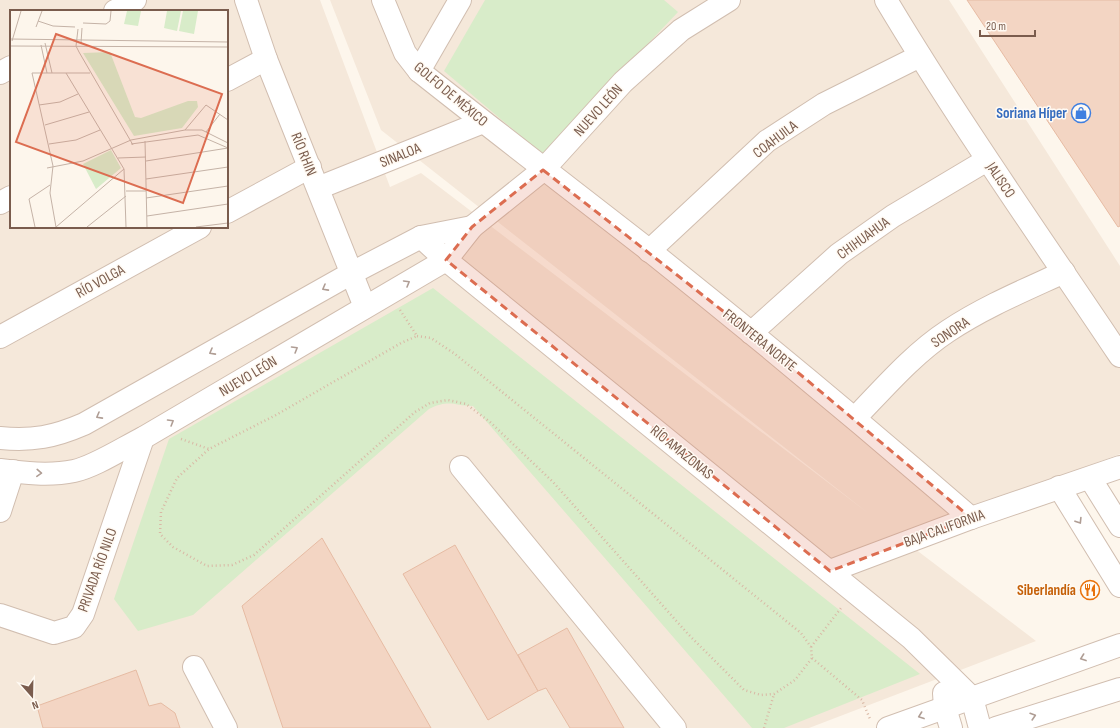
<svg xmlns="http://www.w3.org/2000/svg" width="1120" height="728" font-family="'Sofia Sans Condensed',sans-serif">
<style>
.residential{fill:#f5e8da;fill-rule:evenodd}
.green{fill:#d8ecc9}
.building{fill:#f3d5c3;stroke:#e6bba3}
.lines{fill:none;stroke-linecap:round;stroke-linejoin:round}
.minor-casing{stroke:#d1beb0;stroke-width:24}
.path{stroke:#d9b8a5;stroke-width:2.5;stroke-dasharray:1 3;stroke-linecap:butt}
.minor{stroke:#fff;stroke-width:22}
.oneway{stroke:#af9d94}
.marked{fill:#dc6d51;fill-opacity:0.2;stroke:#dc6d51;stroke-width:3;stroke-dasharray:8 5;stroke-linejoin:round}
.labels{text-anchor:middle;stroke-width:3;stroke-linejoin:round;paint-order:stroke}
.street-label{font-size:15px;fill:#7a5c4d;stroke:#fffaf3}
.shop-label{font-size:15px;font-weight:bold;fill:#366cbe;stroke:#fffaf3;text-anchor:end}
.food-label{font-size:15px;font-weight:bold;fill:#c56008;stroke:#fffaf3;text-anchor:end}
.inset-road{fill:none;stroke:#c5b3a7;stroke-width:1}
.view{fill:#dc6d51;fill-opacity:0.15;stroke:#dc6d51;stroke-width:2}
.inset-edge{fill:none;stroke:#7a5c4d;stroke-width:2}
</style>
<rect width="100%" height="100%" fill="#fdf6ec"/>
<path class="residential" d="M0,0H320L390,187L421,173L868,513L381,130L330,0H949L1120,266V454L898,536L1036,641L809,728H0ZM11,11H227V227H11Z"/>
<g class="green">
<polygon points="485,0 664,0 678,12 543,155 444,71"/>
<path d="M433,288L920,674L784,728H752L473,406C453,406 450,399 429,409L193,615L138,631L114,599L169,439Z"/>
</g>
<g class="building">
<polygon points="967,0 1120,0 1120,226 1118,227"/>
<polygon points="322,538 431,728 283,728 242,606"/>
<polygon points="455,545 538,691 488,720 403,574"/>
<polygon points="567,628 624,728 570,728 546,688 538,691 518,655"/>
<polygon points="136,670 149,706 161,703 175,713 180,728 43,728 37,706"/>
</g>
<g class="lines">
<defs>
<g id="minor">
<polyline points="246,0 266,59 365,307"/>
<path d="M383,0L405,53L419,71C496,132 573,191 650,251C759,338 866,427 971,518"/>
<path d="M886,0C959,122 1041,238 1120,356"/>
<polyline points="115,11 135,0"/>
<polyline points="419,71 460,0"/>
<polyline points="0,73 11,67"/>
<polyline points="227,80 266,59"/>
<polyline points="318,188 483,122"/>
<polyline points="0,203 11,197"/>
<polyline points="227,212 310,167"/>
<polyline points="421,237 446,260 911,638 972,698 980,728"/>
<polyline points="649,251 767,141 824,104 920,56"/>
<polyline points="751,333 839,254 893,216 987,160"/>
<polyline points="0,337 200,227"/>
<path d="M855,418C884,388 913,354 948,331C984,307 1025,290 1064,272"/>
<path d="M0,438C33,441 54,437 84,424L350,274L421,237L472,227"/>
<polyline points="461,467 675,728"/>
<path d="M0,470C23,473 50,476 74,471C94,467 123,448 143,438L446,260L472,227L543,170L623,82L681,30L729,0"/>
<polyline points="1090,478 1120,526"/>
<polyline points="1059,487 1120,586"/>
<polyline points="0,511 13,471"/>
<polyline points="830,571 971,518 1120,467"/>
<polyline points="0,615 54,633 74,627 83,614 143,438"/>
<polyline points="194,667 226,728"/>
<polyline points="944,693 945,708 951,728"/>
<polyline points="888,728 1120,645"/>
<polyline points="996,728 1120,689"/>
</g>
</defs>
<use href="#minor" class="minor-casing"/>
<g class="path">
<polyline points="400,310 417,336"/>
<polygon points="417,336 431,338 455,354 801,633 811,647 812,658 795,680 774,694 761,695 744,690 688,634 553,482 490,422 466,404 448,400 430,403 415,412 254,555 232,565 207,566 173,547 160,534 161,512 177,478 209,449 276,415 401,343"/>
<polyline points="181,439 209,449"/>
<polyline points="811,647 841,608"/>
<polyline points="812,658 862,700 870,719"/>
<polyline points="764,728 774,694"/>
</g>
<use href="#minor" class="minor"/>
</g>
<defs><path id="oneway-chevron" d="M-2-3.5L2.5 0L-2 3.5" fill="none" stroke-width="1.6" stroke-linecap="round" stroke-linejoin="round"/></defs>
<g class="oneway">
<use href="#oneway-chevron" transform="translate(407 283) rotate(-30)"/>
<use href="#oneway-chevron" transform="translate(325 288) rotate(151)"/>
<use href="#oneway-chevron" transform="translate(295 349) rotate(-31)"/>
<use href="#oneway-chevron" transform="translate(212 352) rotate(151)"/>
<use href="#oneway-chevron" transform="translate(99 416) rotate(151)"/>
<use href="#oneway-chevron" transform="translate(171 422) rotate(-31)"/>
<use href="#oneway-chevron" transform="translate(39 473) rotate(3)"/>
<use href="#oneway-chevron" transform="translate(1079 521) rotate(58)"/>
<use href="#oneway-chevron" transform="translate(1083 658) rotate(160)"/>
<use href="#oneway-chevron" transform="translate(921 716) rotate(160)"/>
<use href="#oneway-chevron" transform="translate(1033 716) rotate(-17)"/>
</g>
<path class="marked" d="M543,170L751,333L971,518L830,571L446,260L472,227Z"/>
<defs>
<symbol id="shop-ring" viewBox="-11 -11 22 22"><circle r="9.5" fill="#fffaf3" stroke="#3f7fe0" stroke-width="1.5"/><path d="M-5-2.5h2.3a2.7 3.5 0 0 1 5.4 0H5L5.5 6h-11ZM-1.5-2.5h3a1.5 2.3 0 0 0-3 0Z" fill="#3f7fe0"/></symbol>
<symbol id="restaurant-ring" viewBox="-11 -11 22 22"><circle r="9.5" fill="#fffaf3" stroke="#e8710a" stroke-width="1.5"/><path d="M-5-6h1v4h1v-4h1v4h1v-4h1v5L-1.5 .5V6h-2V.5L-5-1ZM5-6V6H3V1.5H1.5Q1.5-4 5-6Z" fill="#e8710a"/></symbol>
</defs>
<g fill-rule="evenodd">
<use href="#shop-ring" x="1070" y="102" width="22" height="22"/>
<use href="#restaurant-ring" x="1079" y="579" width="22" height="22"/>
</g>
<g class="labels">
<g class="street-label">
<text transform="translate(451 94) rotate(40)" y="5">GOLFO DE MÉXICO</text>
<text transform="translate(598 110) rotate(-48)" y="5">NUEVO LEÓN</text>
<text transform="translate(775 139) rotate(-37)" y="5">COAHUILA</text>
<text transform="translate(304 154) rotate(68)" y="5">RÍO RHIN</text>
<text transform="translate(400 155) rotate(-22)" y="5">SINALOA</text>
<text transform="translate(1001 180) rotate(56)" y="5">JALISCO</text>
<text transform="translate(863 238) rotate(-36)" y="5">CHIHUAHUA</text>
<text transform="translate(100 281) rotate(-29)" y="5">RÍO VOLGA</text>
<text transform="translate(950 332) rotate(-34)" y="5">SONORA</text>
<text transform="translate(760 340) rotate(39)" y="5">FRONTERA NORTE</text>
<text transform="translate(248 376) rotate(-31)" y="5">NUEVO LEÓN</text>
<text transform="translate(682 452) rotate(39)" y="5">RÍO AMAZONAS</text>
<text transform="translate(944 528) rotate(-20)" y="5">BAJA CALIFORNIA</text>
<text transform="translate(97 570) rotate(-70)" y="5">PRIVADA RÍO NILO</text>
</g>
<g class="shop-label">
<text x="1067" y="118">Soriana Híper</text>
</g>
<g class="food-label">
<text x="1076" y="595">Siberlandía</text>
</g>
</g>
<g transform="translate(10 10)">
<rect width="218" height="218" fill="#fdf6ec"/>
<path d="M117,1H131L128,16L114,14ZM157,1H171L167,21L154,18ZM173,1H188L184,24L169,21ZM100,42L125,107L131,108L178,91H187L188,97L172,118L124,126L73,43ZM101,140L111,158L86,179L73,154Z" fill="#d8ecc9"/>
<path class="inset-road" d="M28,11L43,16L65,17M73,13L96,14L100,11L101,1M26,17L32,1M68,19L66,36L69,42L123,135M0,29L218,32M2,31L11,1M35,33L42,63M71,33L72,18M31,35L37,63M0,36L218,37M56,63L114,159L116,217M29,95L50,92L68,84M35,115L79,102M175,120L196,95L218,110M196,122L210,104M135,131L137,217M39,134L66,130L90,120M121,134L188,125L218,138M108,148L136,147M136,151L218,138M37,158L73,151L121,130L175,120H192L218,133M136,169L218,157M116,181H136M136,188L218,176M137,206L218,194M25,217L19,189L40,175M46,217L40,183L43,156L22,63H80M46,217L114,159M77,217L116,186M186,217L218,213"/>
<path class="view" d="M46,24L212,84L173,193L6,132Z"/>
<rect width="218" height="218" class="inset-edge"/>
</g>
<g transform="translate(32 696) rotate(160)" stroke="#fffaf3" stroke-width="3" paint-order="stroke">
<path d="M0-3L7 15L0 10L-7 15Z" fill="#7a5c4d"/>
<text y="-6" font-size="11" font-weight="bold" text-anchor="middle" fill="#7a5c4d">N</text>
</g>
<path d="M980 30v6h55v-6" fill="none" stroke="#7a5c4d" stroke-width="2"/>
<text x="986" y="30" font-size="12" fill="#7a5c4d" stroke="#fffaf3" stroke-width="3" paint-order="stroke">20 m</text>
</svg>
